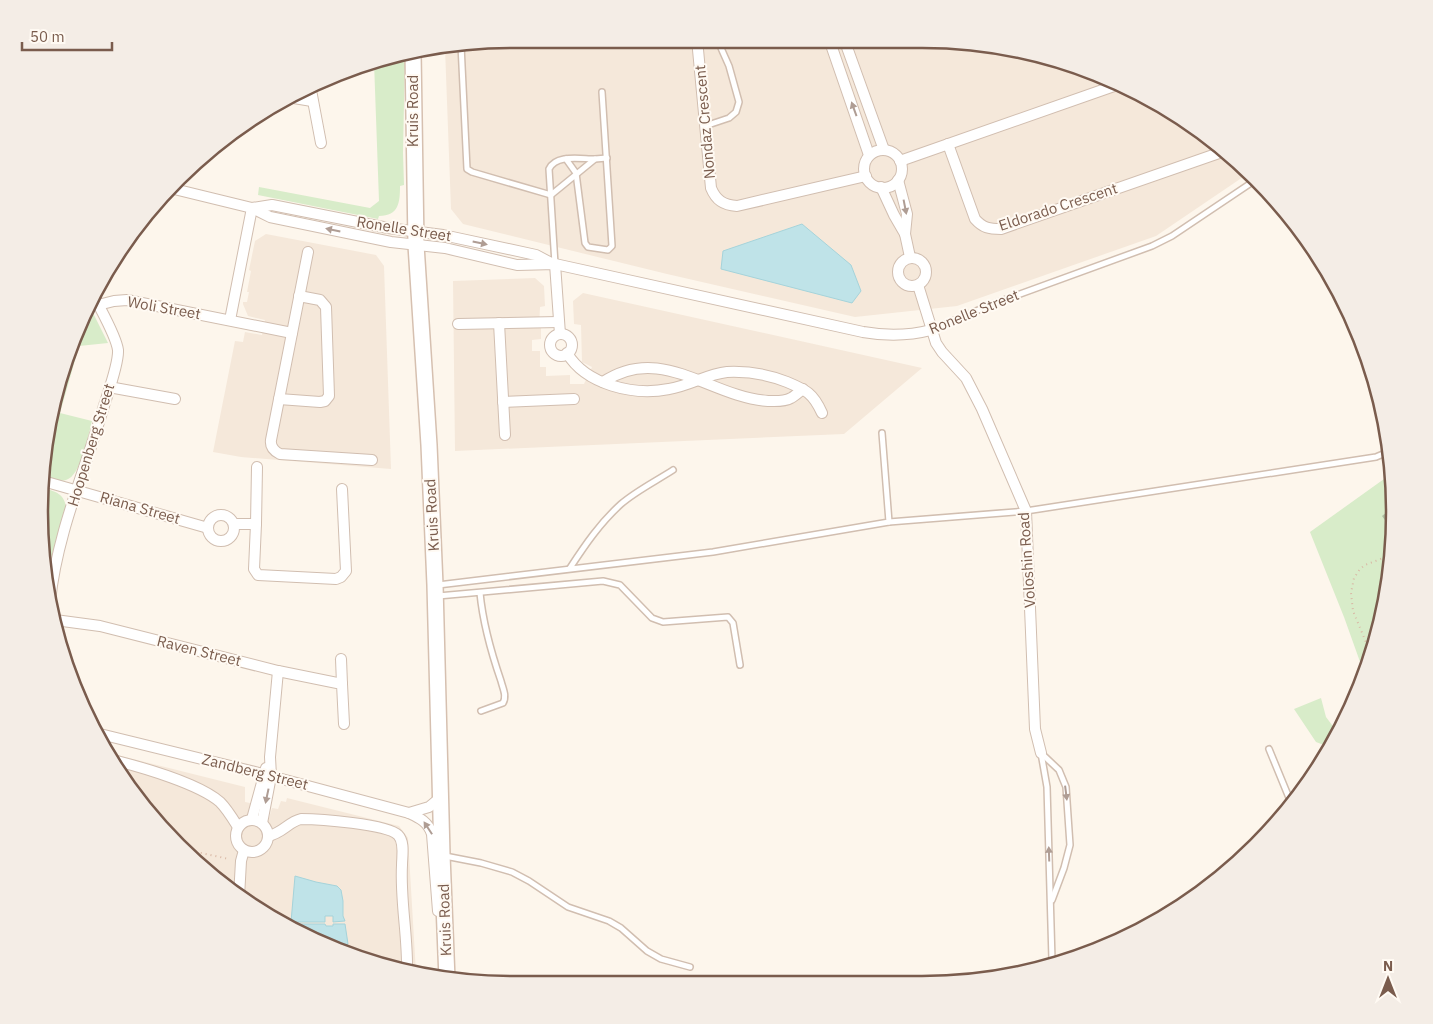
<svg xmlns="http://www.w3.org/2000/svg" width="1433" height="1024" font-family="'IBM Plex Sans',sans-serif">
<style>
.residential{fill:#f5e8da}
.green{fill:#d8ecc9}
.water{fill:#bfe3e8;stroke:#a5d3da}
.shadow{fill:#0003}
.building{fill:#f3d5c3;stroke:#e6bba3}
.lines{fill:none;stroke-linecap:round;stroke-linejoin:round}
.lane-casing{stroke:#d1beb0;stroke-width:8}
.street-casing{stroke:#d1beb0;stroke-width:12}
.secondary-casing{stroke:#d6c0b0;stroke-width:18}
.path{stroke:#d9b8a5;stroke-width:2;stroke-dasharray:1 4;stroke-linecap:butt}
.lane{stroke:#fff;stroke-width:5}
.street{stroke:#fff;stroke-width:10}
.secondary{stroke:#fff;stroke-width:15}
.oneway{fill:#af9d94}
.labels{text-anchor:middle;stroke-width:4;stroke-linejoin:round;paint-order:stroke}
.street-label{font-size:15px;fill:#7a5c4d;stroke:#fffaf3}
.rim{fill:none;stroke:#7a5c4d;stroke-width:2.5}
</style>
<rect width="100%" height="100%" fill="#fdf6ec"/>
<g class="residential">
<polygon points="512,39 921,39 1014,48 1158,102 1246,175 1156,236 957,306 855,317 667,274 463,224 451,209 445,48"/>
<polygon points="266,234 376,255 384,266 391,469 241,457 213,452 235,341 243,342 245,332 262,335 265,320 248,316 243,304 243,302 247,302 249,292 247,292 251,271 249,270 255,241"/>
<polygon points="535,278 544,286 545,306 540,307 539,328 541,328 541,339 532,340 532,351 540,351 540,367 546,367 546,376 570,375 570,384 584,384 592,367 582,362 581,325 574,324 573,301 583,293 922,368 844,434 455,451 453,281"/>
<polygon points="113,754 245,787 245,802 259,805 257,815 269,818 272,808 278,809 281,801 286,802 287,798 399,826 408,838 416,973 390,969 303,937 224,888 156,824"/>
</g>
<g class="green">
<path d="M405,53L403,153L404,185L400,186C400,202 399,216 379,216L378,219L258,195L259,187L370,208L379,201L374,62L389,55Z"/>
<path d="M88,303L108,343L79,346L60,413L92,421C88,436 81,476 66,480C59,482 50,478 43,477V450Z"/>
<polygon points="1391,474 1393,543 1378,635 1364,673 1344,617 1310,532"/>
<path d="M43,488C55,491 65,494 66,508L49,565L46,586L43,574Z"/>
<polygon points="1321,698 1326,717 1335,729 1329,747 1316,742 1294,709"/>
</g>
<g class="water">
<polygon points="802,224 851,265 861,291 852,303 721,269 723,251"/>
<polygon points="295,876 316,882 337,886 341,890 343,901 343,916 345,921 333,922 333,916 325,916 325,922 291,922"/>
<polygon points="291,924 325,924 326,926 333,926 333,924 345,924 348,944 338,950 303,937 291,929"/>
</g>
<polygon class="shadow" points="1392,508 1393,531 1382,516"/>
<polygon class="building" points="1392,507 1393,522 1385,512"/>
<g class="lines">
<defs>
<g id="lane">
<polyline points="461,45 467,169 472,172 551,195"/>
<polyline points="705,126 729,118 736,112 739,102 729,66 717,39"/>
<polyline points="566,159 576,173 585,243 588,247 608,250 612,246 602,92"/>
<polyline points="551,195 595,159 607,158"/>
<path d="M555,264L549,169C556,154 580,159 595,159"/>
<polyline points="932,330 990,305 1152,246 1172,236 1254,181"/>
<polyline points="889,522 1026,511 1376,457 1390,451"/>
<path d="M570,568C585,545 600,523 621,504C636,491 656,481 673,470"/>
<polyline points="438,585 713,552 889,522 882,433"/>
<path d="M480,593C483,624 491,652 501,681C503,689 507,696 503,703L481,711"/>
<polyline points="438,596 603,581 620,585 652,618 663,622 728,617 733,623 740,665"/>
<polyline points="1269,749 1292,805"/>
<polyline points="1041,753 1047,787 1052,960"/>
<polyline points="1041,753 1059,770 1066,787 1070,845 1064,868 1052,900"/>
<polyline points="445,856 481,863 512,872 529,881 568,907 609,921 621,928 647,951 661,959 690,967"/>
</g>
<g id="street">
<path d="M697,39L711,188C716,200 723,205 737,206L866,176"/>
<polyline points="829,39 869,155"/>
<polyline points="844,39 884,150"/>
<polyline points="311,90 321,143"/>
<polyline points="294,98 312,101"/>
<path d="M948,144L975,219C983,228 989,229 1001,229L1219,153"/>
<circle cx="883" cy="169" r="19"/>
<polyline points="900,161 1114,86"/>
<polyline points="898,180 907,214 905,234 910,257"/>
<polyline points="881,187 894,215 905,234"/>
<path d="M170,188L252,208L270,217L391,242L445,248L517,265L555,264L863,332C886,336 908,336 931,330"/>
<polyline points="252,208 272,205 388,228 443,235 536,255 553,264"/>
<path d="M308,252L271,440C270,447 274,451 280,454L372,460"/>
<circle cx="912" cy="272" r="14"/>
<polyline points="555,264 560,334"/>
<polyline points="918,285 936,343 942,352 966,378 982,409 1026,511 1035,729 1041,753"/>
<polyline points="98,305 114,301 127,300 292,333"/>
<polyline points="230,320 252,208"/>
<polyline points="499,323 505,435"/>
<polyline points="458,324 559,322"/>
<circle cx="561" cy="345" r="11"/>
<path d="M567,353C586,385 634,396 669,389C689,386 707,374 727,372C749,371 767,374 787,382C806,390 813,393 822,413"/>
<path d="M603,382C662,343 709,397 768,401C776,401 784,402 791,398C795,396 799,392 803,389"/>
<polyline points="109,387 175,399"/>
<polyline points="279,399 320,402 325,401 329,396 326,307 320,300 299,296"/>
<polyline points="503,402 574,399"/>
<polyline points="43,481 208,528"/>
<circle cx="221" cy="528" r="13"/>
<polyline points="234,524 256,524 257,467"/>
<polyline points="256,524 254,569 258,575 336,579 341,577 346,571 342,489"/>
<path d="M50,601C57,534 84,473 103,409C107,395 119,364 118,350C116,335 100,309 93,294"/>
<polyline points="55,620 100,626 278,671 342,684 344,724"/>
<polyline points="341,659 342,684"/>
<path d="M100,734L263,774L409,813C420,818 428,822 432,834L438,911"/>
<path d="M117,761C144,768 199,784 220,802C227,809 233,819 238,827"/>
<polyline points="409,813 429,807 441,797"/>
<polyline points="252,819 266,768"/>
<circle cx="252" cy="836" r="16"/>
<polyline points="262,823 271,776 270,757 278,671"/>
<path d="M268,836C283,833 288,822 301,819C319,819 387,824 398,835C405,842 402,856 402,865C400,901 408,936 407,972"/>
<polyline points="239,897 241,861 244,850"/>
</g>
<polyline id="secondary" points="413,52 416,245 429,445 435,585 442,855 447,979"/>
</defs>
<use href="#lane" class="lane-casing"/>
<use href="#street" class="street-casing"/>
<use href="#secondary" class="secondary-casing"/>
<g class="path">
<polyline points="1366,666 1368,647 1353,611 1351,593 1354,578 1360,569 1365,565 1391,555"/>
<polyline points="191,857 192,851 229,859"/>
</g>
<use href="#lane" class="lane"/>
<use href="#street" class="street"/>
<use href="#secondary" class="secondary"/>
</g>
<defs><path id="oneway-solid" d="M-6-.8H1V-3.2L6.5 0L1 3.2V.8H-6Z" transform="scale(1.25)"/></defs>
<g class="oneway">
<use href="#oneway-solid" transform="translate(854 109) rotate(-110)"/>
<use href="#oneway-solid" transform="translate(905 207) rotate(79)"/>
<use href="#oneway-solid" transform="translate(333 230) rotate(-168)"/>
<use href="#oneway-solid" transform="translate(480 243) rotate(12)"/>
<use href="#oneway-solid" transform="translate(1066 793) rotate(83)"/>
<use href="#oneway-solid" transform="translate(267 796) rotate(102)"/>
<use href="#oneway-solid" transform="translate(428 828) rotate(-123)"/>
<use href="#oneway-solid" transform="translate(1049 854) rotate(-92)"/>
</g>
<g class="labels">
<g class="street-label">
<text transform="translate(413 111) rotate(-90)" y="5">Kruis Road</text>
<text transform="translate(705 122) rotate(-95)" y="5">Nondaz Crescent</text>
<text transform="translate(1058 207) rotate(-18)" y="5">Eldorado Crescent</text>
<text transform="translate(404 229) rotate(9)" y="5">Ronelle Street</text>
<text transform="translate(164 308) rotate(10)" y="5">Woli Street</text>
<text transform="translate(974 312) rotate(-22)" y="5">Ronelle Street</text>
<text transform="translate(91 445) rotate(-73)" y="5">Hoopenberg Street</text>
<text transform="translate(140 508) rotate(16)" y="5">Riana Street</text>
<text transform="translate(432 515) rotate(-93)" y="5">Kruis Road</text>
<text transform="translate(1027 560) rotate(-94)" y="5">Voloshin Road</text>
<text transform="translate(199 651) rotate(14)" y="5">Raven Street</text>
<text transform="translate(255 772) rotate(14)" y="5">Zandberg Street</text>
<text transform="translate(445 920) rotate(-92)" y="5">Kruis Road</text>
</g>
</g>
<path d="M0 0H1433V1024H0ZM512 48H922A464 464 0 0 1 1386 512V512A464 464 0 0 1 922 976H512A464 464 0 0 1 48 512V512A464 464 0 0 1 512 48Z" fill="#f4ede6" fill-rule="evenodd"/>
<path class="rim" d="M512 48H922A464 464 0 0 1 1386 512V512A464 464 0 0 1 922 976H512A464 464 0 0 1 48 512V512A464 464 0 0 1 512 48Z"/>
<g transform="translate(1388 979)" stroke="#fffaf3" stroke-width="4" paint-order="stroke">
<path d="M0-4L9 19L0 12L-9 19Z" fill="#7a5c4d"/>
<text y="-8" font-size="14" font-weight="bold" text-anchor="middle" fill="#7a5c4d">N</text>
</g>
<path d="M22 42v8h90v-8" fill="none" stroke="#7a5c4d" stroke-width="2.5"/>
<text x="30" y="42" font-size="15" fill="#7a5c4d" stroke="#fffaf3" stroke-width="4" paint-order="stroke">50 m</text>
</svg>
